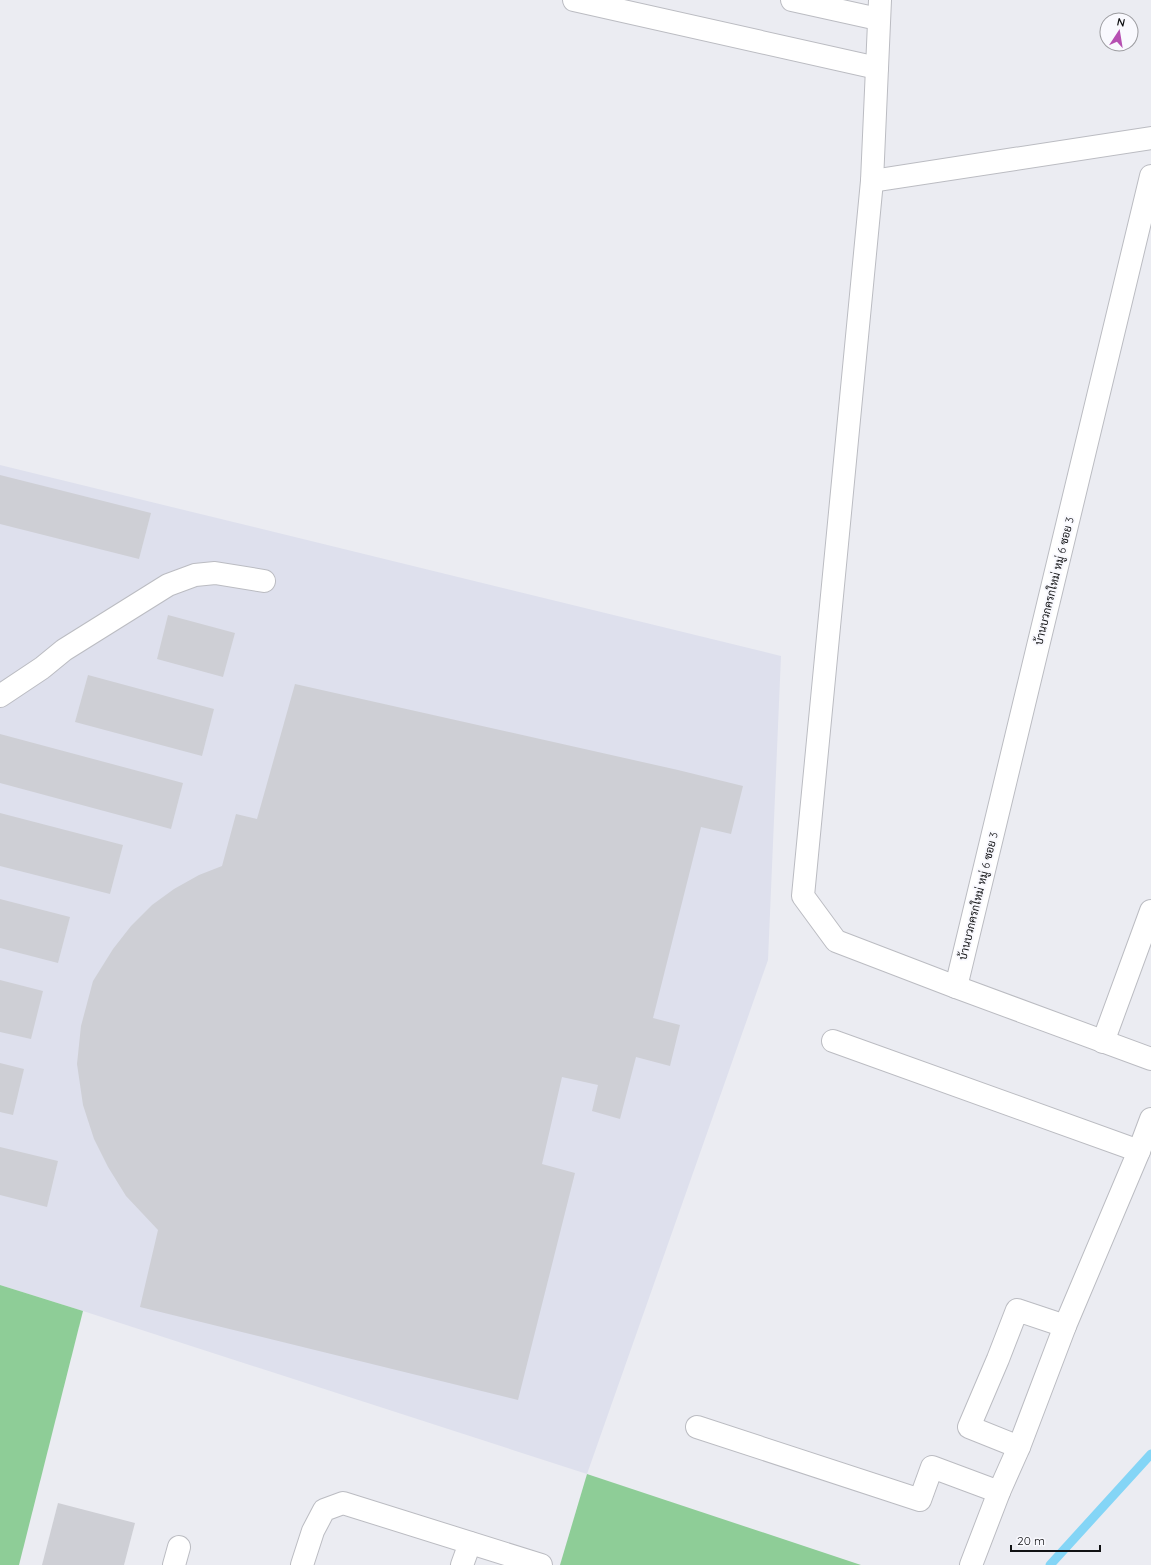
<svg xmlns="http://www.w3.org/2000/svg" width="1151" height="1565" font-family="Quicksand,Sarabun,sans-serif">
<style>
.built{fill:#dee0ed}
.green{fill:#8ecd97}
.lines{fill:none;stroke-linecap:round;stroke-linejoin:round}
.stream{stroke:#84d5f6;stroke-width:9}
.building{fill:#cecfd5}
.minor-casing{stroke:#bbbcc2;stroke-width:24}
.minor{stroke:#fff;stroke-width:22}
.labels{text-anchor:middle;stroke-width:4;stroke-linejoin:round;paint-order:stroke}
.street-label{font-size:11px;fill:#101113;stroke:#f9f9fe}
</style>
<rect width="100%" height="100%" fill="#ebecf2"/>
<polygon class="built" points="0,465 781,656 768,960 587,1474 83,1311 0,1285"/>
<g class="green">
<polygon points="0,1285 83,1311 19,1565 0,1565"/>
<polygon points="587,1474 861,1565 560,1565"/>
</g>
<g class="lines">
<polyline class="stream" points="1050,1565 1151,1454"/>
</g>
<g class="building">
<polygon points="0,475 151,513 139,559 0,524"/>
<polygon points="168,615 235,633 223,677 157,659"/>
<polygon points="88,675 214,709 202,756 75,722"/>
<polygon points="295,684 678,770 743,786 731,834 701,827 653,1018 680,1025 670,1066 636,1057 620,1119 592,1111 598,1085 562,1077 542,1164 575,1173 518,1400 140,1307 158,1230 126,1196 108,1167 94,1139 83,1105 77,1064 81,1026 93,981 113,949 131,926 152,905 174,889 199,875 222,866 236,814 257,819"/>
<polygon points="0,734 183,783 171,829 0,783"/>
<polygon points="0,813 123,845 110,894 0,866"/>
<polygon points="0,899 70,917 58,963 0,948"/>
<polygon points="0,980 43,991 31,1039 0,1032"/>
<polygon points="0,1063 24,1069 13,1115 0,1112"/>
<polygon points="0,1147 58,1161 47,1207 0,1195"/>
<polygon points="58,1503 135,1523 124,1565 42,1565"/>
</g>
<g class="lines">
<defs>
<g id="minor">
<polyline points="574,0 877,68"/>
<polyline points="792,0 878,19"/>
<polyline points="880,0 872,181 803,896 836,941 956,987 1151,1059"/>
<polyline points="872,181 1151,138"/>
<polyline points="0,696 42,668 64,650 168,585 195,575 215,573 264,581"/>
<polyline points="956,987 1151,176"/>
<polyline points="833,1041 1139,1151"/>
<polyline points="1103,1042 1151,911"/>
<polyline points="697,1427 920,1500 932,1467 999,1492"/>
<polyline points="1019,1447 969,1427 998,1359 1017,1310 1065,1326"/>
<polyline points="174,1565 179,1547"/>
<polyline points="302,1565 313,1531 324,1510 343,1503 541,1565"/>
<polyline points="462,1565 470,1543"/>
<polyline points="971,1565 999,1492 1019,1447 1065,1326 1139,1151 1151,1119"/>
</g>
</defs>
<use href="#minor" class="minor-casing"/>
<use href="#minor" class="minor"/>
</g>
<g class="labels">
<g class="street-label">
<text transform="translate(1054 581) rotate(-76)" y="4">บ้านบวกครกใหม่ หมู่ 6 ซอย 3</text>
<text transform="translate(978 896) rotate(-76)" y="4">บ้านบวกครกใหม่ หมู่ 6 ซอย 3</text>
</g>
</g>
<g transform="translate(1119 32) rotate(12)"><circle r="19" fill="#f9f9fe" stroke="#9c9ca0"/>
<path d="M0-3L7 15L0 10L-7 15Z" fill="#b64fb2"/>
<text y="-6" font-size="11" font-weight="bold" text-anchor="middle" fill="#101113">N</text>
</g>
<path d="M1011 1545v6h89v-6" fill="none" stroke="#101113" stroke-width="2"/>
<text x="1017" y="1545" font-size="12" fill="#101113" stroke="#f9f9fe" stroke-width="3" paint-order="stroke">20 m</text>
</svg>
